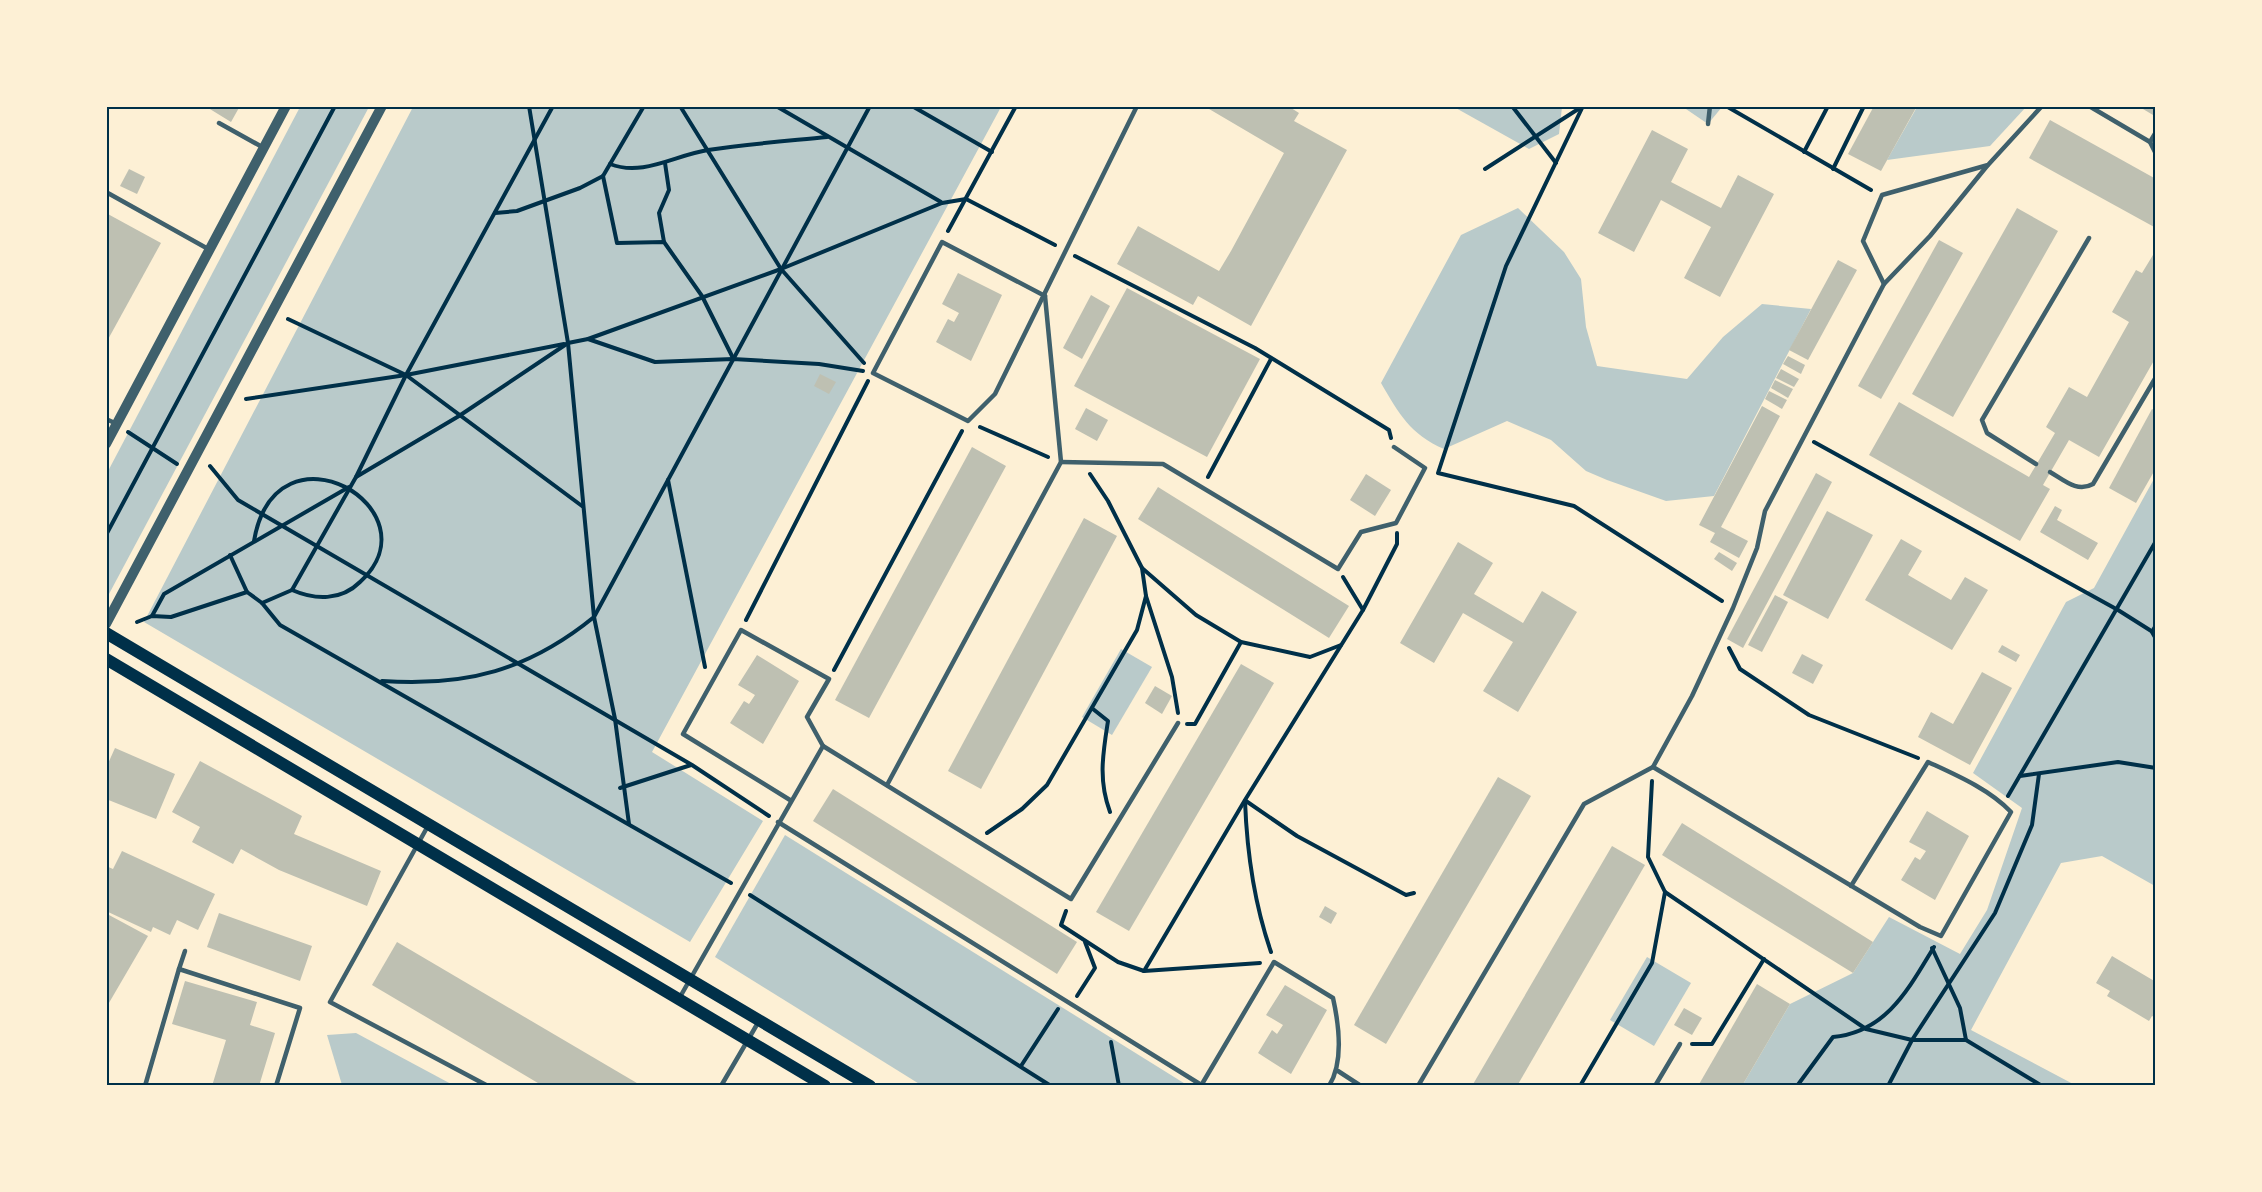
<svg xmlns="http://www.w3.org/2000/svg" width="2262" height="1192" font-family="'Noto Serif',serif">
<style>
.green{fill:#b9caca}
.building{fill:#bec0b2}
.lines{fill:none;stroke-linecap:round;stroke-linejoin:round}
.path{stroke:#003049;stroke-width:4}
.service{stroke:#3f606c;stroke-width:4.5}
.tertiary{stroke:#3f606c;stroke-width:10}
.secondary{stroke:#003049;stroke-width:12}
.neatline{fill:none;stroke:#003049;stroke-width:2}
</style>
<rect width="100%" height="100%" fill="#fdf0d5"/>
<g class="green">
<polygon points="300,107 369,107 109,594 107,592 107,473"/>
<polygon points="413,107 1001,107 652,752 763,821 690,942 144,622"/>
<polygon points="1454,107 1562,107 1559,134 1529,149"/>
<polygon points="1683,107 1722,107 1708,124"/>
<polygon points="1917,107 2026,107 1990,146 1887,160"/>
<path d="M1518,208L1564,252L1581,279L1586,327L1597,366L1687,379L1723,337L1762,304L1811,309L1714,496L1666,501L1607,480L1586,471L1551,440L1507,421L1444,449C1410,434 1399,414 1381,383L1461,235Z"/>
<polygon points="2155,477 2155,886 2102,856 2061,863 1971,1030 2075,1085 1742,1086 1790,1004 1853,973 1889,917 1960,954 1987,910 2022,808 1973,773 2066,602 2094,588"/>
<polygon points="1121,649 1152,667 1112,735 1082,717"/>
<polygon points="785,835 1187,1085 921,1085 715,957"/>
<polygon points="1647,957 1691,983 1654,1046 1610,1020"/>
<polygon points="356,1033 453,1085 342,1085 327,1035"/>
</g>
<g class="building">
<polygon points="205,106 240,106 231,122"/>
<polygon points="1204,106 1288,106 1299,113 1294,121 1347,150 1251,326 1198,296 1193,305 1117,264 1138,226 1219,271 1231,251 1284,153"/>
<polygon points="1874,106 1917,106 1881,171 1848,154"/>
<polygon points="2138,106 2156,106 2156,110 2153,115"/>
<polygon points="2050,120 2156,179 2156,228 2029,158"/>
<polygon points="1652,130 1688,149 1671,182 1721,208 1738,175 1774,194 1720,297 1684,278 1711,227 1661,200 1634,252 1598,233"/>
<polygon points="129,169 145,177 137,194 120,186"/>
<polygon points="2017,208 2058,231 1953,417 1912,394"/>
<polygon points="106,213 161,243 106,343"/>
<polygon points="1939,240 1963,253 1881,399 1858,386"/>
<polygon points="2156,250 2156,357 2099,457 2069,440 2043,485 2050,489 2020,541 1869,455 1899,402 2029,477 2055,433 2046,427 2069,387 2087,397 2129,322 2112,312 2136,270 2142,273"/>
<polygon points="1838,260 1857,270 1808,360 1789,350"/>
<polygon points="958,273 1002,295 971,361 936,342 948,319 954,322 959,313 942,304"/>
<polygon points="1127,288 1260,359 1207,457 1074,386"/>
<polygon points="1091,295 1110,306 1082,359 1063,348"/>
<polygon points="1788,356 1805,365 1801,374 1783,364"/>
<polygon points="1781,369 1799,379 1794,387 1776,378"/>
<polygon points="820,374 836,382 829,394 814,386"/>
<polygon points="1775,380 1793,389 1788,398 1771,388"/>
<polygon points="1769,391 1787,400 1782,409 1765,399"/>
<polygon points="1762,406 1780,416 1721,527 1748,541 1739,558 1710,542 1715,533 1699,525"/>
<polygon points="1086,408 1108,420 1097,441 1075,429"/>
<polygon points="2152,409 2156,411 2156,468 2136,503 2109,488"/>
<polygon points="972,447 1006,466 869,718 835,700"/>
<polygon points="1816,473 1832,482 1743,648 1727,639"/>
<polygon points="1366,474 1391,490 1375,516 1350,500"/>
<polygon points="1158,487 1349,606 1329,638 1138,519"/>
<polygon points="2055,506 2062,510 2057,520 2098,543 2088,560 2040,532"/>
<polygon points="1827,511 1873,535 1828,619 1783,595"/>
<polygon points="1084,518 1117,536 981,789 948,771"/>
<polygon points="1901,539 1922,551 1908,575 1951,600 1965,577 1988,590 1952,650 1865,600"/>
<polygon points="1458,542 1493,563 1474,594 1523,623 1542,591 1577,612 1518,712 1483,691 1513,642 1463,613 1434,663 1400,643"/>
<polygon points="1719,552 1737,563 1732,571 1714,559"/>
<polygon points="1775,595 1788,602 1762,652 1748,645"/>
<polygon points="2002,645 2020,655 2016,662 1998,652"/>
<polygon points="1802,654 1823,665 1813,684 1792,673"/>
<polygon points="757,655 799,681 763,744 730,723 744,701 749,704 755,695 738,685"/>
<polygon points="1241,664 1274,683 1129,931 1096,912"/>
<polygon points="1982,672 2012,688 1970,765 1918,737 1931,712 1953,724"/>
<polygon points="1155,686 1172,696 1162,714 1145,703"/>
<polygon points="115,748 175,774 156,819 106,799 106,768"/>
<polygon points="200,761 302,816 294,834 381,871 367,906 279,870 241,849 233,864 192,842 200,827 172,812"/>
<polygon points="1498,777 1531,796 1386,1044 1354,1025"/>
<polygon points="833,789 1077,942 1057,974 813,821"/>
<polygon points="1927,811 1969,836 1935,900 1901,880 1915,857 1920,860 1926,851 1909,842"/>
<polygon points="1682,823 1873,942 1853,973 1662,855"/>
<polygon points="1612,846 1645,865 1517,1086 1472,1086"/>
<polygon points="122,851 215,894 198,930 177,920 170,935 153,927 151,932 106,911 106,866 113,869"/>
<polygon points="1325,906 1337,913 1331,924 1319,917"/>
<polygon points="219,913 312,946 300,981 207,947"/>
<polygon points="109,915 148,936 106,1008 106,920"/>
<polygon points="397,942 642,1086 543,1086 372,985"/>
<polygon points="2112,956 2156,982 2156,1018 2152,1016 2149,1021 2107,996 2110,991 2096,983"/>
<polygon points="185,981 257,1002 250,1025 275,1033 259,1086 212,1086 226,1040 172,1024"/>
<polygon points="1757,984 1790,1004 1742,1086 1698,1086"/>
<polygon points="1285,985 1327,1010 1291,1074 1258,1053 1272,1030 1277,1034 1283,1025 1266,1015"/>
<polygon points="1684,1008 1702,1018 1692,1035 1674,1025"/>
</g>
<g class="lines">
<g class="path">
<polyline points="529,106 568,343 594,617 615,719 629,824"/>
<polyline points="680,106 781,269 864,363"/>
<polyline points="776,106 941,202"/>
<polyline points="912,106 992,152"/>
<polyline points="1512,106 1556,163"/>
<polyline points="1583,106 1506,266 1438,473 1574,506 1722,601"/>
<polyline points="1726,106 1871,190"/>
<polyline points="1804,152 1828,106"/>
<path d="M610,164C643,177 675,155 708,150C747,144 787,141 827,137"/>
<polyline points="1485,169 1583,106"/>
<polyline points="1833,169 1864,106"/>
<polyline points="603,176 617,243 664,242 702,296 733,358"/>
<polyline points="495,213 517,211 580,188 603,176 644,106"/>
<polyline points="948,231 1016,106"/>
<polyline points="664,242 659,213 669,190 665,163"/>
<polyline points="1075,256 1255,348 1389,430 1391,438"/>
<polyline points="288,319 406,375 582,506"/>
<polyline points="588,339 655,362 733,359 819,364 863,371"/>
<polyline points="246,399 406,375 564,344"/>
<polyline points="980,427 1048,457"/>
<polyline points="128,432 177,464"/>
<polyline points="1814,442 2118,610 2156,634"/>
<polyline points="210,466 238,500 692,765 769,816"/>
<polyline points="356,477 459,416 568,343 588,339 781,269 942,203 966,199 1055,245"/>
<polyline points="1208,477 1271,359"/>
<polyline points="668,480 705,667"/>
<polyline points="106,535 335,106"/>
<path d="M254,541C276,414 439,510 360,582C341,601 315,600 292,590"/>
<polyline points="230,555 247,592 262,603 280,625 731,883"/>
<polyline points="1142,568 1196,615 1241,642 1310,657 1341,645"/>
<polyline points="1343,577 1363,610"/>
<polyline points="1146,596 1172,677 1178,713"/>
<polyline points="262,603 292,590 356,477 406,375 553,106"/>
<polyline points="152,616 164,594 349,487"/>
<polyline points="746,620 868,381"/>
<polyline points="137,622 152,616 171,617 247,592"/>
<polyline points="2156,625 2152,632 2156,639"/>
<polyline points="1729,648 1740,669 1809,715 1918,758"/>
<polyline points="834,670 962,431"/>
<path d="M382,681C466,687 529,670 594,617L870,106"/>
<path d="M1093,709L1108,721C1103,753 1098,780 1110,812"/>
<polyline points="1187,724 1195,724 1241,642"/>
<polyline points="2020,776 2118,762 2156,768"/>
<polyline points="1652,781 1648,857 1665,892 1866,1029 1912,1040 1966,1040 2042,1086"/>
<polyline points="620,788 691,765"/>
<polyline points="2008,796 2156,541"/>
<path d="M1245,801C1247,854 1254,903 1271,952"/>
<polyline points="1246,801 1297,836 1406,895 1414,893"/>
<polyline points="987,833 1022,809 1047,785 1137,630 1146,596 1142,568 1108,501 1090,474"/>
<polyline points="750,895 1051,1086"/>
<polyline points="1066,911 1061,925 1118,962 1144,971 1245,800 1363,610 1397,544 1397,533"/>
<polyline points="1932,948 1960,1008 1966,1040"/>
<polyline points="1144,971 1260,963"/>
<polyline points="1077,996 1095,968 1085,942"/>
<polyline points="1111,1042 1119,1086"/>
<polyline points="1692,1044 1712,1044 1764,959"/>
<polyline points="1021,1066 1058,1009"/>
<polyline points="1580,1086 1652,963 1665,892"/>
<path d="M1797,1086L1833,1037C1887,1032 1909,988 1934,947"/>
<polyline points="1888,1086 1912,1040 1995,913 2032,825 2039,774"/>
</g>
<g class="service">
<polyline points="2089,106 2150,142 2156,154"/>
<polyline points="219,123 264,148"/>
<polyline points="1708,124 1710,106"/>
<polyline points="2150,142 2156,132"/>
<polyline points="106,192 210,250"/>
<polyline points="1884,284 1930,236 1987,166"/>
<polyline points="1045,296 942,242 873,373 968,421 995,394 1137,106"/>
<polyline points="106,419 117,424"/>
<polyline points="1061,462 1163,464 1338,569 1361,532 1396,523 1425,468 1394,447"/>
<polyline points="2036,464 1987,433 1982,420 2089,238"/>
<path d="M2050,472C2064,480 2077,493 2093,484L2156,377"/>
<path d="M1653,767L1920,927L1941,936L2011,812C1989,789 1956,775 1928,762L1851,886"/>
<polyline points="887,785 1061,462 1045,296"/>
<polyline points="790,800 683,734 741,630 829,679 807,717 823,746"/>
<polyline points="778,822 1203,1086"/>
<polyline points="429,824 330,1002 488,1086"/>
<polyline points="179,969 185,951"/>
<polyline points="680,997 823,746 1071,899 1178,723"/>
<polyline points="1338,1071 1361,1086"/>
<path d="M1202,1084L1274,962L1333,998C1339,1025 1344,1062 1329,1086"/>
<polyline points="145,1086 179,969 300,1008 276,1086"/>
<polyline points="721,1086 759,1021"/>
<polyline points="1418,1086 1584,804 1653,767 1692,696 1733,608 1757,548 1765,511 1884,284 1863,241 1882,195 1988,165 2042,106"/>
<polyline points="1655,1086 1680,1044"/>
</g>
<g class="tertiary">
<polyline points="106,444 286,106"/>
<polyline points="106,624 382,106"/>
</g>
<g class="secondary">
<polyline points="106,633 870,1086"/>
<polyline points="106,659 825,1086"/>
</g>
</g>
<rect width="2262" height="1192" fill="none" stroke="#fdf0d5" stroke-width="216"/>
<rect x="108" y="108" width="2046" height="976" class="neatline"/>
</svg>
